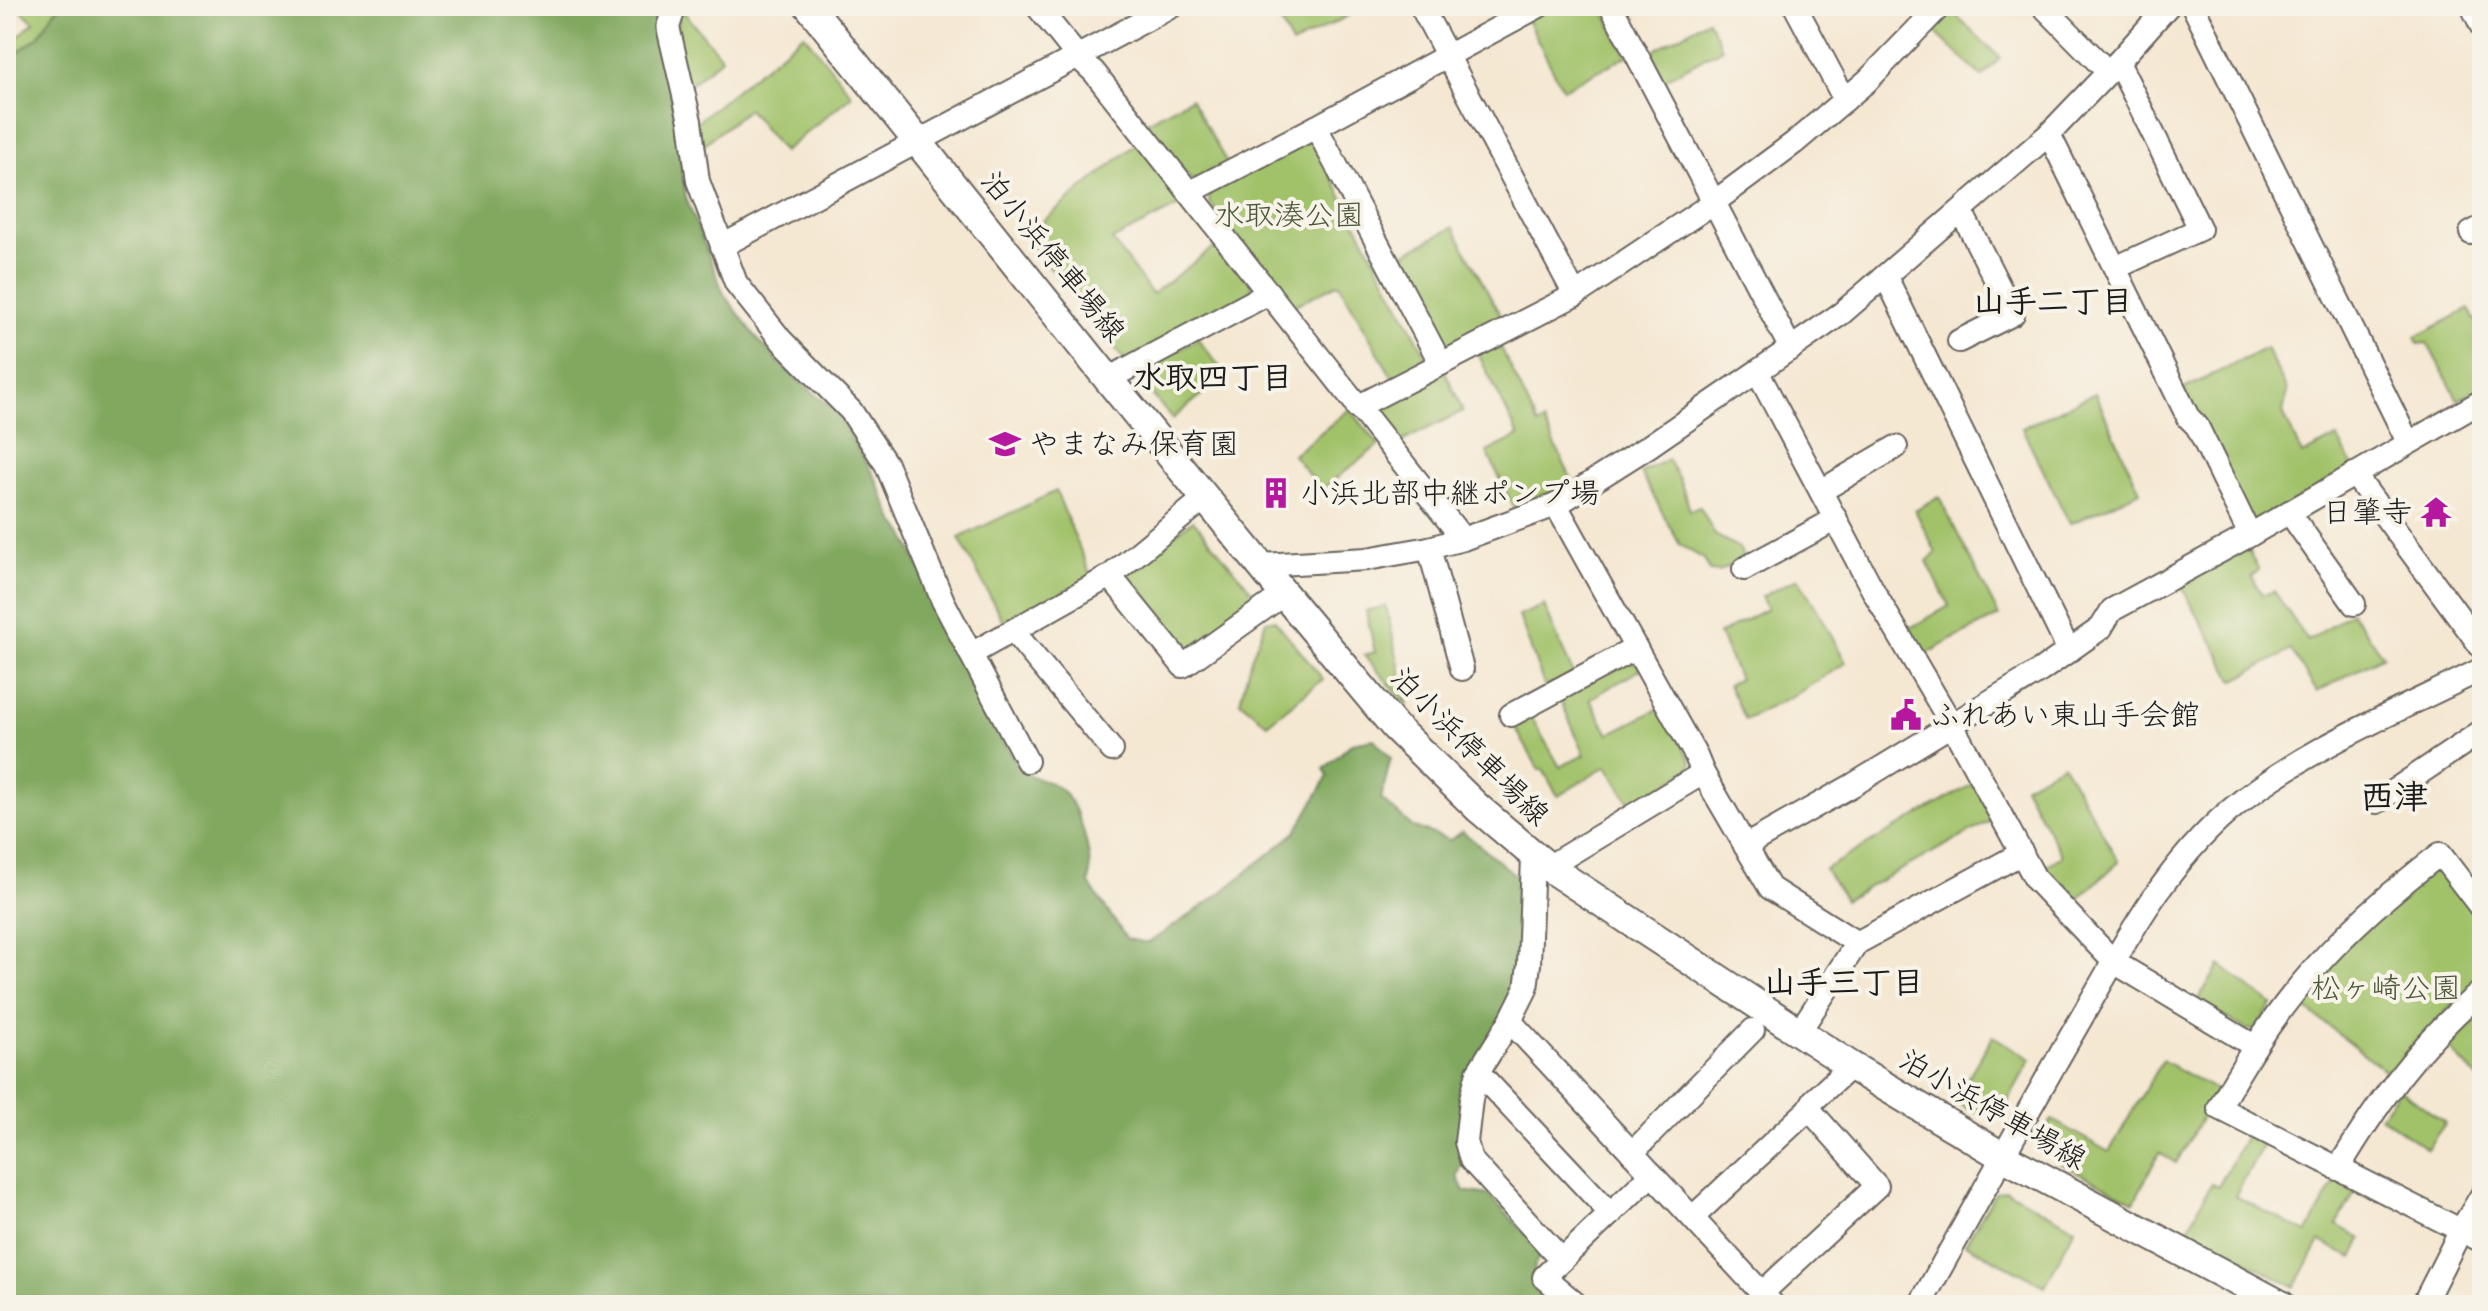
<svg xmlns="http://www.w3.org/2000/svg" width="2488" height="1311" font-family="Itim,'Klee One',sans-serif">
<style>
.green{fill:#a2c26b;stroke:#5f6f44;stroke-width:2}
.forest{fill:#81a85f;stroke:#4e623e;stroke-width:2}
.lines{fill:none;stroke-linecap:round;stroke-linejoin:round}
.minor-casing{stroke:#68635c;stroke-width:26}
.major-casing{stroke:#68635c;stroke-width:32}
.minor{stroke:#fff;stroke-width:22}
.major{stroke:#fff;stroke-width:28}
.labels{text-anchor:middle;stroke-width:8;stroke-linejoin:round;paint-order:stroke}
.park-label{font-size:30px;fill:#4b5638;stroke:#f7f3e8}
.street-label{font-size:30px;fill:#1c1c1c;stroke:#f7f3e8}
.poi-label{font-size:30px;fill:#1c1c1c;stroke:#f7f3e8;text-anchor:start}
.neighbourhood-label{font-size:32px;font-weight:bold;fill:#1c1c1c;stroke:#f7f3e8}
.quarter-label{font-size:34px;font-weight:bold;fill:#1c1c1c;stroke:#f7f3e8}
</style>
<rect width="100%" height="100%" fill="#f7f3e8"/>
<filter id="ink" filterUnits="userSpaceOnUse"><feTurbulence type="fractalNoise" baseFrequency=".0125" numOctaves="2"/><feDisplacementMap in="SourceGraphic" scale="16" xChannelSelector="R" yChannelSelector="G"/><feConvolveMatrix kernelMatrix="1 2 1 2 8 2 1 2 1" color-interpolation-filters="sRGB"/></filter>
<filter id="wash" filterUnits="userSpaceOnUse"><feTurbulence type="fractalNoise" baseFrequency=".006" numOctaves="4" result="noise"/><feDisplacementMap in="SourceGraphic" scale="32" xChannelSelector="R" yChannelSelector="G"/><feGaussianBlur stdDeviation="1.8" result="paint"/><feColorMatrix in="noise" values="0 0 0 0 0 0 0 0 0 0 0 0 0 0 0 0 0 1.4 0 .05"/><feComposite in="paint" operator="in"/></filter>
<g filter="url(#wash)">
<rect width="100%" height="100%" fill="#f5e8d3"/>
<g class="green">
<polygon points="6,6 61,6 54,12 39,36 6,62 6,43 16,39 34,22 18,8 6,12"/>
<polygon points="679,6 722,58 683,90 678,55"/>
<polygon points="1272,6 1367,6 1292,45"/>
<polygon points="1553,6 1601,6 1627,56 1563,89 1527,20"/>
<polygon points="1951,10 2000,58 1982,77 1932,29"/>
<polygon points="1708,20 1722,48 1660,82 1646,55"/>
<polygon points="804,34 852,95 783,152 748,109 696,151 692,126"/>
<polygon points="1191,98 1229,167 1206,179 1190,179 1145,123"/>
<polygon points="1311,138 1427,357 1423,365 1393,379 1339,283 1291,307 1209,202 1210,187"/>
<polygon points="1139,142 1187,202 1112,240 1152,294 1220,243 1252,283 1250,294 1125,361 1025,236"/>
<polygon points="1453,227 1504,322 1449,351 1443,348 1396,258"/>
<polygon points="2469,309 2482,333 2482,387 2458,400 2427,343 2418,344 2415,337"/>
<polygon points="1198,339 1226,375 1172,419 1135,373"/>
<polygon points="1499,343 1538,425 1544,422 1574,484 1516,512 1487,452 1519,436 1478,354"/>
<polygon points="2266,348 2287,391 2283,413 2302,455 2337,437 2353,466 2249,528 2182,390"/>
<polygon points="1445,371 1463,411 1399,443 1375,419 1378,405"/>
<polygon points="2095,393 2140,491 2070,524 2022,428"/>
<polygon points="1350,409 1379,445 1321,490 1293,455"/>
<polygon points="1667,459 1680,481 1690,510 1700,507 1715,535 1739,548 1744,558 1719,572 1710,571 1704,559 1680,545 1641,473"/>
<polygon points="1056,491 1091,576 1005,625 959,538"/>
<polygon points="1939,497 1999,616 1951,640 1918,659 1903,632 1949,606 1927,561 1936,553 1915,510"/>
<polygon points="1193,520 1253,592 1251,608 1191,652 1177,649 1124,585 1124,574"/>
<polygon points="2246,546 2259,570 2251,577 2263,595 2274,591 2308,641 2351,612 2383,656 2317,692 2291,650 2234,681 2179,582"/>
<polygon points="1798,578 1824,621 1846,663 1798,693 1745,720 1728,685 1739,679 1719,634 1767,609 1761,597"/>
<polygon points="1544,605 1573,674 1545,688 1519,616"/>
<polygon points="1386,606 1408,706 1364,655 1375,652 1366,611"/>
<polygon points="1274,619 1323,679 1267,724 1240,701 1251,658 1266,621"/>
<polygon points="1627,660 1639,665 1641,669 1590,699 1609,734 1662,707 1692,762 1689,770 1631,805 1607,766 1558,796 1543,770 1539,770 1512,722 1529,713 1560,767 1585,755 1559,697"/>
<polygon points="2063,764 2119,862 2072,904 2041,869 2062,856 2024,786"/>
<polygon points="1974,783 1994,819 1845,900 1825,869"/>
<polygon points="2434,869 2443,870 2482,921 2482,980 2452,1005 2389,1074 2297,1001 2338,954"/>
<polygon points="2220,965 2272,1005 2255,1029 2247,1030 2197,1001"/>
<polygon points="2482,1003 2482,1079 2480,1081 2442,1040"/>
<polygon points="1993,1036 2031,1059 2006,1104 1972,1112 1954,1100"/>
<polygon points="2162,1060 2217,1091 2176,1163 2159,1153 2134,1202 2057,1161 2047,1127 2052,1120 2109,1152"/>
<polygon points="2400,1089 2445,1123 2427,1149 2380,1116"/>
<polygon points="2248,1132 2265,1141 2235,1196 2307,1233 2337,1178 2357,1188 2337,1225 2362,1239 2353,1258 2320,1241 2295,1287 2187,1230 2211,1184 2218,1187"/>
<polygon points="2006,1190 2075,1228 2045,1286 1965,1244 1995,1193"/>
</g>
<path class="forest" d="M61,6H667L661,28L686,198L724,294L760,342L787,371L835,410L875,477L894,521L904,533L961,652L968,683L999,732L1021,772C1032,777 1047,780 1056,786C1081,802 1093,858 1089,884L1127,939L1148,943L1216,897L1296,832L1328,776L1324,769L1352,743L1374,739L1391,758L1381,799L1413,827L1450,840L1462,831L1524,882L1519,982L1504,1016L1462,1165L1457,1176L1464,1191L1489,1195L1543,1251L1535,1265L1533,1276L1567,1305H6V62L39,36L54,12Z"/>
</g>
<g filter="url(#ink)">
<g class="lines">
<defs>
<g id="minor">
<polyline points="675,6 668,27 690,121 698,181 736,283 782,341 851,411 886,464 943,601 1027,761"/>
<polyline points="1037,6 1077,56 1094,72 1463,539"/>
<polyline points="1421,6 1575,295"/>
<polyline points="1611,6 1791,349"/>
<polyline points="1795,6 1845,100"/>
<polyline points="2043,6 2108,72"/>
<polyline points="2193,6 2408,442"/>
<polyline points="2472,6 2482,27"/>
<polyline points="1316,127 1441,364"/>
<polyline points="2049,134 2188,417 2197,426 2250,535"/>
<polyline points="1190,192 1316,127 1539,6"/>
<polyline points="2471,233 2482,227"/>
<polyline points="722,246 1172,6"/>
<polyline points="2115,268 2200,229 2118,62"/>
<polyline points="1886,277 2069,651"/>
<polyline points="1959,341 2013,314 1961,211"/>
<polyline points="1758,373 1875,594 1952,725 2036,880 2114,962 2254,1046"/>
<polyline points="1108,379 1269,293"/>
<polyline points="1357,407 1575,295 1713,203 1794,143 1867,81 1940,6"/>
<polyline points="2354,474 2482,648"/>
<polyline points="1821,491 1896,447"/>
<polyline points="1556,505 1696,756 1703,773 1770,888 1857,943 2022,853"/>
<polyline points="2289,512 2354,604"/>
<polyline points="1429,548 1462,669"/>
<polyline points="1260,565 1367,559 1429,548 1463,539 1556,505 1649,446 1842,313 2049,134 2118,62 2168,6"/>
<polyline points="1744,569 1836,519"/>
<polyline points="1110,576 1183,666 1284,594"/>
<polyline points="1013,631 1112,750"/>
<polyline points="971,654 1110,576 1205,498"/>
<polyline points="1511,715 1636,648"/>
<polyline points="2377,802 2482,731"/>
<polyline points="1745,846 1853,785 2040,671 2101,628 2112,610 2250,535 2482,401"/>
<polyline points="1533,857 1529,964 1526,989 1510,1021 1478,1072 1471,1099 1466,1142 1471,1160 1562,1260"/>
<polyline points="1548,867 1703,773"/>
<path d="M2482,909L2440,854C2342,929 2277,999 2219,1108L2482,1241"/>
<polyline points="1510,1021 1773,1305"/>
<polyline points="1799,1032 1857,943"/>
<polyline points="1478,1072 1611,1214"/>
<polyline points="1632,1153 1753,1030"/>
<path d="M2338,1169C2378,1102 2422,1040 2482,991"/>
<polyline points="1693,1217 1809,1109 1814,1100 1851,1066"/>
<polyline points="1762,1293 1877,1186 1809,1109"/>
<polyline points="1577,1305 1544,1277 1652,1174"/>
<path d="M1920,1305C1971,1213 2022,1121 2075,1029C2119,953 2161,870 2228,812C2301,750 2397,712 2482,669"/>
<polyline points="2423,1305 2461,1230 2482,1195"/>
</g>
<polyline id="major" points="809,6 1108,379 1284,594 1395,727 1478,808 1548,867 1851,1066 2002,1156 2281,1305"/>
</defs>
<use href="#minor" class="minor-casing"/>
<use href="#major" class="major-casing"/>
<use href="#minor" class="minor"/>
<use href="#major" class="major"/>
</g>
</g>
<defs>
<symbol id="school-bare" viewBox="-9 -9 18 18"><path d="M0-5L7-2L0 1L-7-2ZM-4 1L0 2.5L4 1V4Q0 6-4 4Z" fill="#b5179e" stroke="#f7f3e8" stroke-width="2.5" paint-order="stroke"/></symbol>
<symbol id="building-bare" viewBox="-9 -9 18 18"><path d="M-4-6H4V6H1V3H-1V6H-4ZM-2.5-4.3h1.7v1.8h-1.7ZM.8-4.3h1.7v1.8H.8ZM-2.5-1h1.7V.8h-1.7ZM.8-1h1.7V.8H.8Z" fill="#b5179e" stroke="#f7f3e8" stroke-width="2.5" paint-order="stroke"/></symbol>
<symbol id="temple-bare" viewBox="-9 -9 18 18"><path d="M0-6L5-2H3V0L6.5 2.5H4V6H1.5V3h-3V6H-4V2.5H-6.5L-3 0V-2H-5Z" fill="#b5179e" stroke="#f7f3e8" stroke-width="2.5" paint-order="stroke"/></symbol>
<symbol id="civic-bare" viewBox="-9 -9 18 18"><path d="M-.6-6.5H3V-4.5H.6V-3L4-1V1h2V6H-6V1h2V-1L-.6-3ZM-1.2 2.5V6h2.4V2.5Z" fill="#b5179e" stroke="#f7f3e8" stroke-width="2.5" paint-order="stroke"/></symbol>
</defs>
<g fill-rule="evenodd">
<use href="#school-bare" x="983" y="422" width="44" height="44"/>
<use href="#building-bare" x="1254" y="471" width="44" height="44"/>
<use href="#temple-bare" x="2414" y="490" width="44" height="44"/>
<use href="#civic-bare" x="1884" y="693" width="44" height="44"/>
</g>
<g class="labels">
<g class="park-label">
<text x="1289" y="225">水取湊公園</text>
<text x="2386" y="998">松ヶ崎公園</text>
</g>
<g class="street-label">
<text transform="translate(1053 256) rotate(51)" y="10">泊小浜停車場線</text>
<text transform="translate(1470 746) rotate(45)" y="10">泊小浜停車場線</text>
<text transform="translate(1993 1109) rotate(30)" y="10">泊小浜停車場線</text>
</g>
<g class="poi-label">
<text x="1029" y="454">やまなみ保育園</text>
<text x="1300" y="503">小浜北部中継ポンプ場</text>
<text x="2412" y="522" text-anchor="end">日肇寺</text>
<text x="1930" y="725">ふれあい東山手会館</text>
</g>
<g class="neighbourhood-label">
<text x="2053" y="312">山手二丁目</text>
<text x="1213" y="388">水取四丁目</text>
<text x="1844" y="993">山手三丁目</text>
</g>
<g class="quarter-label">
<text x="2394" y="808">西津</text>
</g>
</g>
<rect width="2488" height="1311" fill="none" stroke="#f7f3e8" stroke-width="32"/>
</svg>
